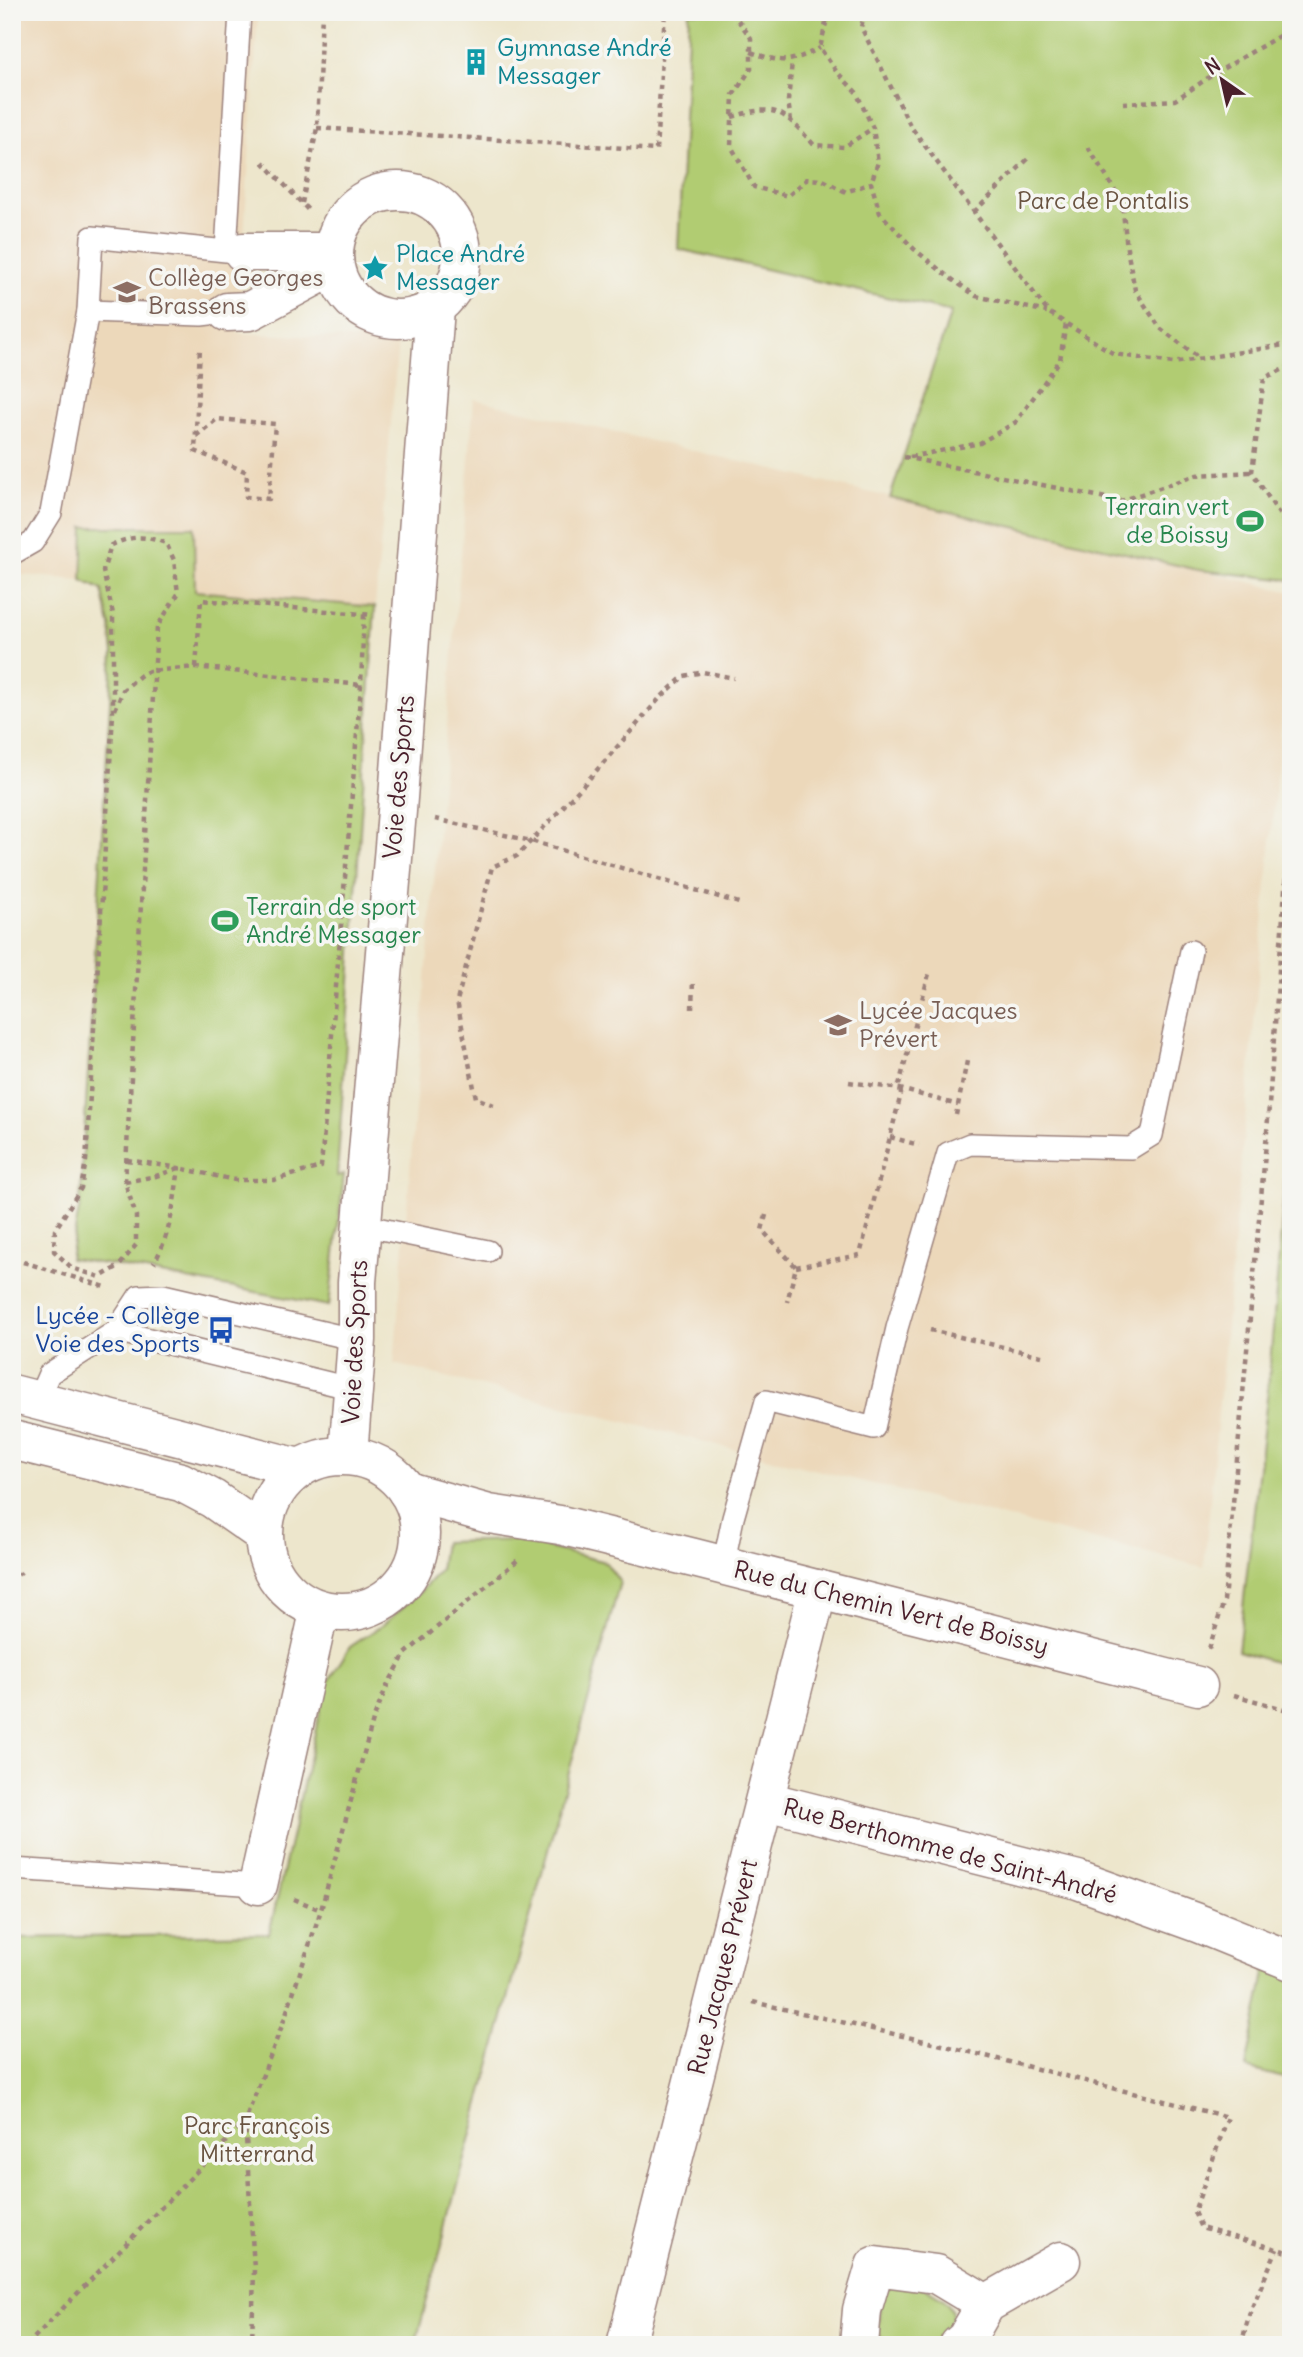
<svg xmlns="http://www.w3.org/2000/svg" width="1303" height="2357" font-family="Delius,sans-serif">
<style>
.built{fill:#ecd8ba}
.green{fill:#b1cc72;stroke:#7e764e;stroke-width:2}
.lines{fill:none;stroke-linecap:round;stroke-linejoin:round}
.service-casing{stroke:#9c827c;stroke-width:24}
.minor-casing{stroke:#9c827c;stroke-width:41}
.path{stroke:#9c827c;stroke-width:4.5;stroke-dasharray:5 5;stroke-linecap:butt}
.service{stroke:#fff;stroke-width:21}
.minor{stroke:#fff;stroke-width:38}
.labels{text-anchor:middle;stroke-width:7;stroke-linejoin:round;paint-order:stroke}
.culture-label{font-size:24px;fill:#0d838f;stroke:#f6f6f2;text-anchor:start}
.park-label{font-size:24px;fill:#695340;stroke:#f6f6f2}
.education-label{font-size:24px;fill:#785e54;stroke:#f6f6f2;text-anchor:start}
.leisure-label{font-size:24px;fill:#27864d;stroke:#f6f6f2;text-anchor:end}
.street-label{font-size:24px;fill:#4a1f2b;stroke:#f6f6f2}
.transit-label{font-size:24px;fill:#164399;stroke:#f6f6f2;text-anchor:end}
</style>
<rect width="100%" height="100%" fill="#f6f6f2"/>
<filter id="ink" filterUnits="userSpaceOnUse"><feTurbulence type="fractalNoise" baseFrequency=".0143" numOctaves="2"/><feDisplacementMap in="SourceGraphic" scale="14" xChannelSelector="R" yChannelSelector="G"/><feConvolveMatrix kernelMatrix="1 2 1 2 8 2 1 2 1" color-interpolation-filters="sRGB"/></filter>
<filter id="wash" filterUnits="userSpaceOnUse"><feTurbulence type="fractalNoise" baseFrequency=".00686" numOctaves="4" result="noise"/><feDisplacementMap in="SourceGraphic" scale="28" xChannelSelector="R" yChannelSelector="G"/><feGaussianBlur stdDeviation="1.57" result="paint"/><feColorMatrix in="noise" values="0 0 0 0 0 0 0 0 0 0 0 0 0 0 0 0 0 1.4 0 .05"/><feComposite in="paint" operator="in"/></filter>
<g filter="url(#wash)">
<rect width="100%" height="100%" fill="#ede6cc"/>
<g class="built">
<polygon points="12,12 258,12 238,333 398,341 375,607 195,590 194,528 84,527 82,580 12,574"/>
<polygon points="474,399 1291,592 1291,621 1204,1567 394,1364"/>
</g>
<g class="green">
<polygon points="689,12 1291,12 1291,580 1198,570 890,498 951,312 678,249"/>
<polygon points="84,527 194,527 195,591 375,607 337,1176 344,1174 329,1306 119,1266 70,1259 80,1204 113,653 110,625 102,590 82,580"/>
<polygon points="1291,1110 1291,1667 1238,1651 1268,1389"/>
<polygon points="517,1540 605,1562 620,1582 415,2345 12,2345 12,1938 269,1934 326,1685 350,1647 384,1624 421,1591 440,1570 444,1542"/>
<polygon points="1269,1953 1291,1961 1291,2080 1246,2068"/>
<path d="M911,2280C943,2299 968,2305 941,2345H886L877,2331L881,2295L890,2287Z"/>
</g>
</g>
<g filter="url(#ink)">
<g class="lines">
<defs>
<g id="service">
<polyline points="88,311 201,315 227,312"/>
<polyline points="12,554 33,542 51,513 88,311 92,237 226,251 240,12"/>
<polyline points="362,1225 488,1251"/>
<polyline points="116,1331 353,1389"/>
<polyline points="38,1399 49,1374 116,1331 139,1296 163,1295 357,1340"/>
<polyline points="723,1566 733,1518 766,1401 874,1428 897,1328 948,1153 970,1144 1131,1148 1152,1135 1191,951"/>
<polyline points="12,1869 258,1885"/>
</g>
<g id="minor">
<circle cx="398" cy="255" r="64"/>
<polyline points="243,252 333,252"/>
<polyline points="227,312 250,311 334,266"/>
<polyline points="12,1394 299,1468"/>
<polyline points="12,1440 181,1482 213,1499 263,1534"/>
<polyline points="348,1455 357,1340 357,1282 397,811 435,308"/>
<circle cx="342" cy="1534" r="78"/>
<polyline points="407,1491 489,1514 560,1525 694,1558 1198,1686"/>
<polyline points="766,1801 1078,1880 1200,1924 1291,1961"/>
<polyline points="258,1885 316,1626 324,1611"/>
<polyline points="626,2345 818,1589"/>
<polyline points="859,2345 862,2310 875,2266 936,2274 986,2304"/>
<polyline points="959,2345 966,2339 986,2304 1061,2261"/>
</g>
</defs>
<use href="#service" class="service-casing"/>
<use href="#minor" class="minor-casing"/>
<g class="path">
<polyline points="732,12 751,38 751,69 733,95 731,146 754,187 788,196 807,179 823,180 846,192 871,183 880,213 914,249 946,275 976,296 1047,312"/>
<polyline points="823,12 826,23 820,48 836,71 856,92 873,128 878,162 871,183"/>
<polyline points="865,12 861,27 911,127 1048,312 1114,354 1173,363 1284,345 1291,342"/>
<path d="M751,52C784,64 789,63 820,48"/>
<polyline points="1123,103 1175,100 1214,74 1291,29"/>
<path d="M732,117C777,103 783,111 814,145L844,147L873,128"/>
<polyline points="791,121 788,101 792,62"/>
<polyline points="317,128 656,150 665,12"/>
<polyline points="1088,147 1122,202 1127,249 1135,290 1160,328 1199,358"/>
<polyline points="263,162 310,212"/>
<polyline points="302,203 317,128 322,12"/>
<polyline points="974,212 1030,157"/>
<polyline points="1291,366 1264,378 1252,472 1285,523 1291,538"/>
<polyline points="196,436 217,419 275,424 269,499 246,497 247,472 195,451 200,347"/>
<polyline points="904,457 1121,501 1197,475 1252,472"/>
<polyline points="910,457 980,443 1016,422 1060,360 1066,323"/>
<polyline points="196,667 201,600 373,615"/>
<polyline points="115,710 123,690 141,675 149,671 196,667 361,685"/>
<polyline points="435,819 531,841 739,903"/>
<polyline points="692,1009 693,980"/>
<polyline points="849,1082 900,1089 958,1105"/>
<polyline points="494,1105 476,1098 457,1001 492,867 517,856 589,779 660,698 684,676 703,672 734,678"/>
<polyline points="956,1115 967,1061"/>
<polyline points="890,1137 919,1145"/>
<path d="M127,1160L179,1168C174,1201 171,1234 154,1263"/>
<path d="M125,1182L157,627L178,594L174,560L166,543C142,535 133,536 111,545L103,571L113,614V714L86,1161L81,1188L55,1230L54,1251L72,1268L100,1277L119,1266L136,1245V1216L125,1182L156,1176L179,1168L235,1180H274L321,1167L361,685L364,614"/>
<polyline points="766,1215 762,1230 796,1267 787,1302"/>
<polyline points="23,1262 109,1288"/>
<polyline points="796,1267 860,1255 901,1094 899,1085 930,970"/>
<polyline points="930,1330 1046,1357"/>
<polyline points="12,1565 21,1575"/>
<polyline points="1209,1649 1224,1601 1267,1132 1291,808"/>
<polyline points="1234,1695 1291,1711"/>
<polyline points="294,1899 321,1910"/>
<polyline points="753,2002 938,2044 1228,2117 1194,2212 1201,2228 1291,2253"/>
<polyline points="27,2345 245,2122"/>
<polyline points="252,2345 254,2269 245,2121 283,2023 321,1910 373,1720 386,1688 405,1654 519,1559"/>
<polyline points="1241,2345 1250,2312 1277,2249"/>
</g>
<use href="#service" class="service"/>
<use href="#minor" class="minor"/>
</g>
</g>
<defs>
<symbol id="building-bare" viewBox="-9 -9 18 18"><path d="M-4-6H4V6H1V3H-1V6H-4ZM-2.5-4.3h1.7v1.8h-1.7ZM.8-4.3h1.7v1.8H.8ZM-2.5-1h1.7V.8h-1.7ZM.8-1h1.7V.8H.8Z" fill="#0f9aa8" stroke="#f6f6f2" stroke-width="2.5" paint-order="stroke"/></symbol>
<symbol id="sight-bare" viewBox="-9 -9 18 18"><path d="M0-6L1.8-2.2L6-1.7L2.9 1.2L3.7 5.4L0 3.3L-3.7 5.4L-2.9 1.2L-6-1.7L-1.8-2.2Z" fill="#0f9aa8" stroke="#f6f6f2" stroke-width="2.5" paint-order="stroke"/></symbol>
<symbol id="school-bare" viewBox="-9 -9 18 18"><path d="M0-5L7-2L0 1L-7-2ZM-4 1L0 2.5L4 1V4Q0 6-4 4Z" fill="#8d6e63" stroke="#f6f6f2" stroke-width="2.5" paint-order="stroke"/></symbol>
<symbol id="stadium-bare" viewBox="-9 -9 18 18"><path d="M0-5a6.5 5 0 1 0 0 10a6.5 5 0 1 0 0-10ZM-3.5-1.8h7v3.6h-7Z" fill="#2e9e5b" stroke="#f6f6f2" stroke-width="2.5" paint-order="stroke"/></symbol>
<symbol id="bus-bare" viewBox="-9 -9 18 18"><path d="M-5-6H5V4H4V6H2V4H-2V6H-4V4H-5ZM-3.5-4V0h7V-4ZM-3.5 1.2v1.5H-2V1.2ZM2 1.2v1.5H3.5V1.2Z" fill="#1a4fb4" stroke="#f6f6f2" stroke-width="2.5" paint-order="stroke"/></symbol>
</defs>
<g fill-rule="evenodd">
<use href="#building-bare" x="457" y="43" width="38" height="38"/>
<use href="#sight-bare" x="356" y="249" width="38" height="38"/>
<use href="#school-bare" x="108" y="273" width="38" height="38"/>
<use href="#stadium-bare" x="1231" y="502" width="38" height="38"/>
<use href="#stadium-bare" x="206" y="902" width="38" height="38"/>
<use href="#school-bare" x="819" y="1006" width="38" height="38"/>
<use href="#bus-bare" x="202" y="1311" width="38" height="38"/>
</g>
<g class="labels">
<g class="culture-label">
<text x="497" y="56">Gymnase André<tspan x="497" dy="28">Messager</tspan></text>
<text x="396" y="262">Place André<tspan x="396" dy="28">Messager</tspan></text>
</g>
<g class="park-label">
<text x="1103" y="209">Parc de Pontalis</text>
<text x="257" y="2134">Parc François<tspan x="257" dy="28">Mitterrand</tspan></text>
</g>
<g class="education-label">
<text x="148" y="286">Collège Georges<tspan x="148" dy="28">Brassens</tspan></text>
<text x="859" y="1019">Lycée Jacques<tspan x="859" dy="28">Prévert</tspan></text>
</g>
<g class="leisure-label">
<text x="1229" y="515">Terrain vert<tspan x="1229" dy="28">de Boissy</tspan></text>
<text x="246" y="915" text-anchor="start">Terrain de sport<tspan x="246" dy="28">André Messager</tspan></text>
</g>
<g class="street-label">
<text transform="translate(399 777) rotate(-85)" y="8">Voie des Sports</text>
<text transform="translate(355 1342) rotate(-87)" y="8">Voie des Sports</text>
<text transform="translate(891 1608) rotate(14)" y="8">Rue du Chemin Vert de Boissy</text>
<text transform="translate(950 1851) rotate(15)" y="8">Rue Berthomme de Saint-André</text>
<text transform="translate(723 1967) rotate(-76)" y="8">Rue Jacques Prévert</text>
</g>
<g class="transit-label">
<text x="200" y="1324">Lycée - Collège<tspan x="200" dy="28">Voie des Sports</tspan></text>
</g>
</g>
<rect width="1303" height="2357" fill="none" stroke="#f6f6f2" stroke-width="42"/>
<g transform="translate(1222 80) rotate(326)" stroke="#f6f6f2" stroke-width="5" paint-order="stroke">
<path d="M0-5L12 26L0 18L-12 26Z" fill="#4a1f2b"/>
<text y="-10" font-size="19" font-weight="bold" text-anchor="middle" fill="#4a1f2b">N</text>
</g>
</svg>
